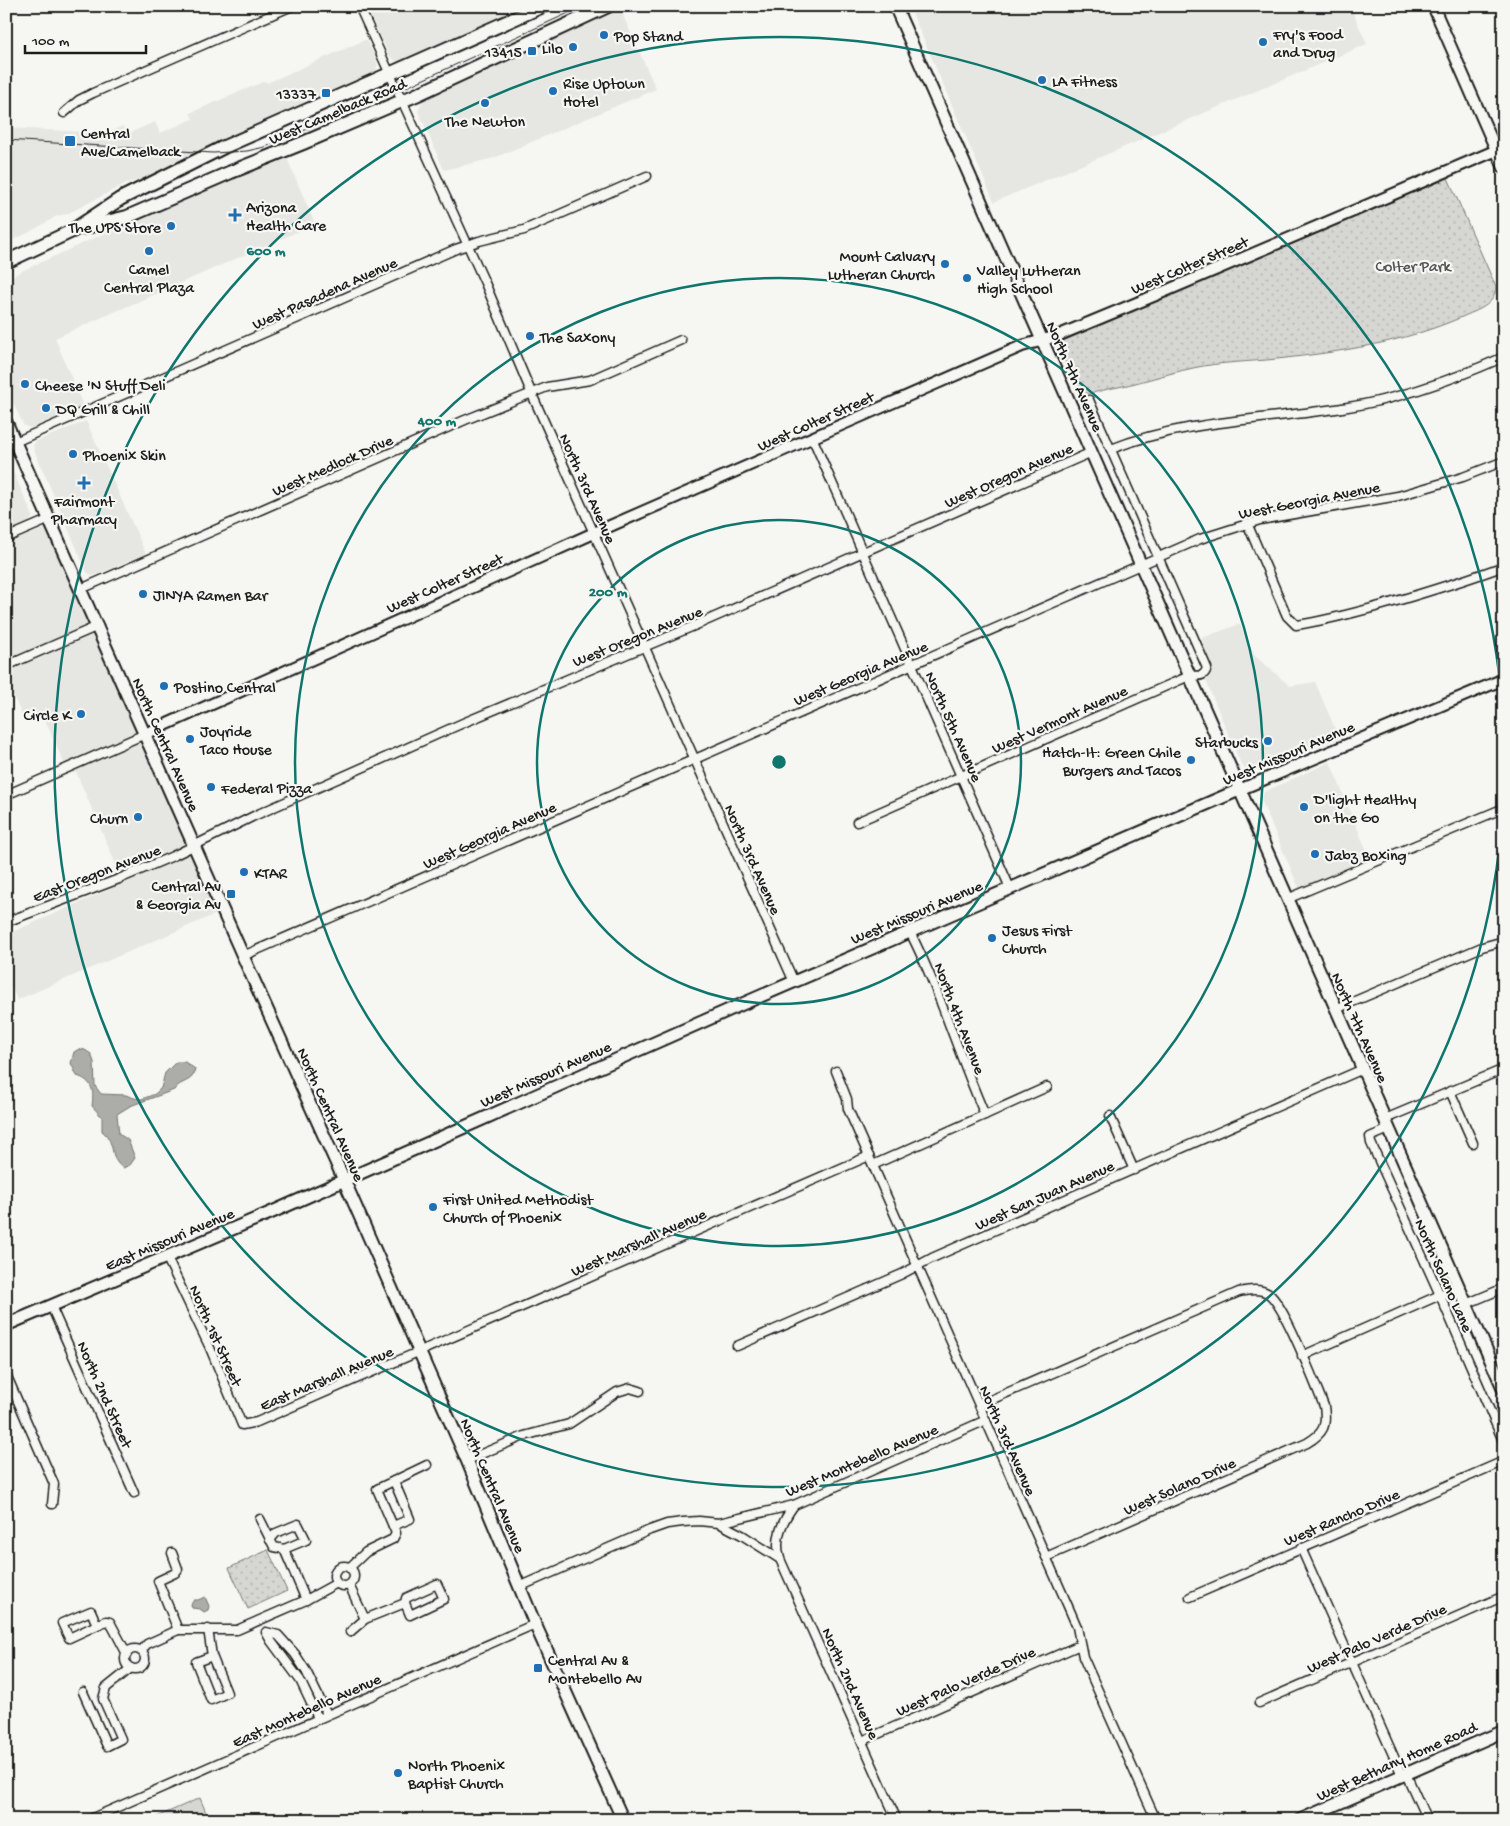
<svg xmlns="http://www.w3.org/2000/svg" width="1510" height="1826" font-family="'Gochi Hand',sans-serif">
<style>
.built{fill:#e6e6e2}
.grass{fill:#d6d6d2;stroke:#797977}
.park{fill:url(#park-dots);stroke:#797977}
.water{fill:#acaca9;stroke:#727271}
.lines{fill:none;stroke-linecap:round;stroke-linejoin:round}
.minor-casing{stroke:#1c1c1c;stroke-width:11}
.tertiary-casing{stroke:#1c1c1c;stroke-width:14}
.secondary-casing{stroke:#1c1c1c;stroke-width:15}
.primary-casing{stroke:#1c1c1c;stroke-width:16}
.minor{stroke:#f6f6f2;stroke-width:8}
.tertiary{stroke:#f6f6f2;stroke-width:10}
.secondary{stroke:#f6f6f2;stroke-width:11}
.primary{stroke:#f6f6f2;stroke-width:12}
.tram{stroke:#1c1c1c;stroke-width:1}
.ring{fill:none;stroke:#0f766e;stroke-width:2.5}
.poi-dot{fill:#1f6fb2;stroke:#f6f6f2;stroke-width:2}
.labels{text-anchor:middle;stroke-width:4.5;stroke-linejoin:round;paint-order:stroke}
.poi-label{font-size:16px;fill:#1c1c1c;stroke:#f6f6f2;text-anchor:start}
.street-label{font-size:16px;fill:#1c1c1c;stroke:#f6f6f2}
.park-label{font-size:16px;fill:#545453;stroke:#f6f6f2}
.centre{fill:#0f766e;stroke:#f6f6f2;stroke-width:2.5}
.ring-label{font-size:15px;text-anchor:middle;font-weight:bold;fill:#0f766e;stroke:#f6f6f2;stroke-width:4.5;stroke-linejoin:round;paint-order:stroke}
</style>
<defs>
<pattern id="park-dots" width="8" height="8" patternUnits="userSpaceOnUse" patternTransform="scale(1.25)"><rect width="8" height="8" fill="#d6d6d2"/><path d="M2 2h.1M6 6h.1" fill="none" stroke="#b7b7b4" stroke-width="1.8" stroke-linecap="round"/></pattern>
</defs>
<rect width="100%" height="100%" fill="#f6f6f2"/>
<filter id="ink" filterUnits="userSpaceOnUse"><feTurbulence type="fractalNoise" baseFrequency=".02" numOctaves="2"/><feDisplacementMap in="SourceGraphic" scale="10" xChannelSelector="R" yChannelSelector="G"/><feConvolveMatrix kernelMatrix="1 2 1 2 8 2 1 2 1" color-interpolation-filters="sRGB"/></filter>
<g filter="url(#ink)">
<g class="built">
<polygon points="366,6 528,6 400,63 394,60 389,55"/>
<polygon points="909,6 1350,6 1367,44 994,202"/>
<polygon points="620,9 656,89 494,158 444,170 418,111 423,100"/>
<polygon points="365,40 367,40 377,62 377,69 372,76 157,173 123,185 67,214 57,216 28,233 6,243 6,128 107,133 123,126 127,134 155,122 160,133 193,119 190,113 265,81 267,83"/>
<polygon points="286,156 315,224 55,338 83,406 31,428 24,426 6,388 6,280 22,271 167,205"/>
<polygon points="86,421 146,554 93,576 87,572 34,450 33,445 37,441"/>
<polygon points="6,456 32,514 32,518 27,523 6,532"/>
<polygon points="53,525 223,911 17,1000 6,975 6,935 124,883 76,772 69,774 42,713 24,720 6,679 6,544"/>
<polygon points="1240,624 1254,655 1290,686 1315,682 1339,738 1248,771 1241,764 1206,681 1211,670 1202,638"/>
<polygon points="1330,762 1370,859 1299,888 1261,800 1264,792"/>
</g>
<polygon class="grass" points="200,1798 209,1820 150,1820"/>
<g class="park">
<path d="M1448,178L1496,287C1495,306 1477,310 1462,317C1403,343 1340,352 1277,359C1249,362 1220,362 1193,368C1165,374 1137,384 1108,389C1096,392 1092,394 1079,393L1060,350L1061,343L1065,340Z"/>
<polygon points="268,1550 287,1591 248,1609 229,1568"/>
</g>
<g class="water">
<path d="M79,1049L85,1050L91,1054L94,1062L95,1086L101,1094L126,1095L134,1098L142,1099L155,1094L161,1088L165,1073L176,1062H185L195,1069C194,1083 180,1080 174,1090L130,1106L117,1114L119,1134L128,1140L135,1158L130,1165L123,1168C108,1158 117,1143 102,1131V1117L92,1106C94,1091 93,1081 77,1076L71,1063L74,1052Z"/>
<polygon points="205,1597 209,1606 208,1610 204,1612 200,1609 192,1608 191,1604 194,1600 198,1600"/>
</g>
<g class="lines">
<defs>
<g id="minor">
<polyline points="359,6 485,283 531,392 794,982"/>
<polyline points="64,113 79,100 93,93 292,6"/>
<polyline points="812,437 1010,888"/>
<polyline points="15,442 456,249 479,241 524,230 647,176"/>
<path d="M1111,449C1185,420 1264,420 1342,408C1398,400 1452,380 1504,357"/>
<path d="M1247,523L1287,616L1296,625C1325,621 1354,613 1383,605C1424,593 1464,581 1504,566"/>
<polyline points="6,538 50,519"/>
<polyline points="81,589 465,420 547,387 590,380 681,340"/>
<polyline points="6,666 98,626"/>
<polyline points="6,795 145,734"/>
<path d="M857,822L1173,683C1178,681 1184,678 1190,676C1198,675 1204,678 1207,668L1089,400"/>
<polyline points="1287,899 1504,808"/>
<polyline points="6,922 119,879 173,856 256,815 463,723 701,623 1092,452"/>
<path d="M910,932C940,991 958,1054 985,1115"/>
<polyline points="243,956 1200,539 1260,520 1398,496 1463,477 1504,461"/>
<polyline points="1336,1009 1482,947 1504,941"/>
<polyline points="836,1071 847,1099 848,1109 1071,1613 1077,1627 1083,1657 1156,1820"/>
<polyline points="1450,1091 1473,1143"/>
<polyline points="1110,1116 1134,1170"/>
<polyline points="1385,1119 1504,1069"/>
<polyline points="1389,1129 1370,1137 1371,1143 1440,1295 1504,1443"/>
<polyline points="873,1165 1047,1087"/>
<polyline points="166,1256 210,1348 242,1425 257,1422 869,1156"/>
<polyline points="1466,1304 1504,1288"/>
<polyline points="51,1306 134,1493"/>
<polyline points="737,1346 902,1274 932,1258 1027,1216 1363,1069"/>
<polyline points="1302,1356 1458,1287"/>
<polyline points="6,1374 54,1484 52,1504"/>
<path d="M979,1405L1239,1292C1249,1290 1260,1288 1269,1294C1285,1306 1315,1384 1324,1406C1327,1426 1324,1433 1307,1443L1046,1557"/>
<polyline points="467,1460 524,1436 569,1424 617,1392 630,1388 640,1391"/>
<polyline points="260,1519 274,1547 284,1549"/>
<polyline points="719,1523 742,1535 780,1559 897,1820"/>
<polyline points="393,1526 410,1519 394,1481"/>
<polyline points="270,1540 276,1533 298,1524 306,1540 284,1549 306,1600"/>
<polyline points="1301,1548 1402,1775"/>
<polyline points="172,1553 178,1569 175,1573 158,1581 178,1630"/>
<path d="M780,1559C774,1538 782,1522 794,1505"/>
<circle cx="344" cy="1576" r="10"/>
<polyline points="349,1568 366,1552 393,1539 396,1533 377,1489 427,1465"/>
<polyline points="349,1585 365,1619 350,1632"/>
<polyline points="519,1587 650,1530 667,1524 683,1522 699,1521 719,1523 794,1505 986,1420"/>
<polyline points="1190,1597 1504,1461"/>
<polyline points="365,1619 405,1603 406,1598 437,1584 444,1599 410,1615 405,1603"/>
<polyline points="97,1625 91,1611 62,1623 69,1638 106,1621 110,1622 127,1654"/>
<polyline points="208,1629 212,1656 227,1693 211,1700 196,1662 212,1656"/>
<circle cx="135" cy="1659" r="10"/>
<polyline points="141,1651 147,1644 178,1630 237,1630 306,1600 337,1583"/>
<polyline points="83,1692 107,1746 121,1739 103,1699 106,1688 131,1668"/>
<polyline points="1259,1703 1504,1596"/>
<polyline points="318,1718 300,1680 271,1641 266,1632 278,1635 295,1654 306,1671 327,1714"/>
<polyline points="862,1741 1080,1645"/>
<polyline points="1406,1774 1427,1820"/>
<polyline points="88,1820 535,1624"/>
</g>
<g id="tertiary">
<polyline points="1433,6 1504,168"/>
<polyline points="145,734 594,533 1022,346 1057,336 1168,290 1504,147"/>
<polyline points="1239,790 1504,679"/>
</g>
<g id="secondary">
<polyline points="895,6 1504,1390"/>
<polyline points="6,422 246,963 344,1180 467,1460 535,1624 623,1820"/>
<polyline points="6,1325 270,1213 747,1002 1239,790"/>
<polyline points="1300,1820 1504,1731"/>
</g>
<g id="primary">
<polyline points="82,228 127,217 231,172 303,143 416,95 608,6"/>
<polyline points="6,262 72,231 120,199 224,147 543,6"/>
</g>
</defs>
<use href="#minor" class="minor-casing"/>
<use href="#tertiary" class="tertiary-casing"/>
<use href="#secondary" class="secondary-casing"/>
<use href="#primary" class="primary-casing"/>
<use href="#minor" class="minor"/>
<use href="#tertiary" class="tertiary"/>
<use href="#secondary" class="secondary"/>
<use href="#primary" class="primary"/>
<polyline class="tram" points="6,140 213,153 247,151 265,147 284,139 411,85 584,6"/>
</g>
</g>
<g class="ring">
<circle cx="779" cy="762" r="242"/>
<circle cx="779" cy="762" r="484"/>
<path d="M1504 787A725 725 0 1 1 1504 737"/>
</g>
<g class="poi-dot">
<circle cx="604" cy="35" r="5"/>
<circle cx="1263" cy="42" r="5"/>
<circle cx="573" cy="47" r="5"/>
<rect x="527" y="46" width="10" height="10" rx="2.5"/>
<circle cx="1042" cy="80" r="5"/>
<circle cx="553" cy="91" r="5"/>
<rect x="321" y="88" width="10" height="10" rx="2.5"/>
<circle cx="485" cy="103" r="5"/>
<rect x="64" y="135" width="12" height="12" rx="2.5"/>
<path d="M232.5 207.5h5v5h5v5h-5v5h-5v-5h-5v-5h5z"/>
<circle cx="171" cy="226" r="5"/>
<circle cx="149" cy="251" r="5"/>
<circle cx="945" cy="264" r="5"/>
<circle cx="967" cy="278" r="5"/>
<circle cx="530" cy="336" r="5"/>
<circle cx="25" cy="384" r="5"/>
<circle cx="46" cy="408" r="5"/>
<circle cx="73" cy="454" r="5"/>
<path d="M81.5 475.5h5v5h5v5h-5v5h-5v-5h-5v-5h5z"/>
<circle cx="143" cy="594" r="5"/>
<circle cx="164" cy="686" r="5"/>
<circle cx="81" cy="714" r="5"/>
<circle cx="190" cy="739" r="5"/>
<circle cx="1268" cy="741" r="5"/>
<circle cx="1191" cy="760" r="5"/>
<circle cx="211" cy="787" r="5"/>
<circle cx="1304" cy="807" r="5"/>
<circle cx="138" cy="817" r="5"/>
<circle cx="1315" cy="854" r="5"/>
<circle cx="244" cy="872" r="5"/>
<rect x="226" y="889" width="10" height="10" rx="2.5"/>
<circle cx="992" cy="938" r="5"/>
<circle cx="433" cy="1207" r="5"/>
<rect x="533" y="1663" width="10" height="10" rx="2.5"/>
<circle cx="398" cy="1773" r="5"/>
</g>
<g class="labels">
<g class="poi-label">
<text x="1273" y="39">Fry's Food<tspan x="1273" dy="18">and Drug</tspan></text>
<text x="614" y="41">Pop Stand</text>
<text x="563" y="53" text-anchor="end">Lilo</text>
<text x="522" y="57" text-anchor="end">13415</text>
<text x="1052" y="86">LA Fitness</text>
<text x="563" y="88">Rise Uptown<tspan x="563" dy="18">Hotel</tspan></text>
<text x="316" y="99" text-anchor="end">13337</text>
<text x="485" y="126" text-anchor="middle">The Newton</text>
<text x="81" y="138">Central<tspan x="81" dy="18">Ave/Camelback</tspan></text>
<text x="246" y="212">Arizona<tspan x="246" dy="18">Health Care</tspan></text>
<text x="161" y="232" text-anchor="end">The UPS Store</text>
<text x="935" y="261" text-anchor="end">Mount Calvary<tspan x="935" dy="18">Lutheran Church</tspan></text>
<text x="149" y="274" text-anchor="middle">Camel<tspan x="149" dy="18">Central Plaza</tspan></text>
<text x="977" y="275">Valley Lutheran<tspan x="977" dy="18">High School</tspan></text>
<text x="540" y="342">The Saxony</text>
<text x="35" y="390">Cheese 'N Stuff Deli</text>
<text x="56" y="414">DQ Grill &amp; Chill</text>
<text x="83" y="460">Phoenix Skin</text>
<text x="84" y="506" text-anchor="middle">Fairmont<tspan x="84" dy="18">Pharmacy</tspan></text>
<text x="153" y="600">JINYA Ramen Bar</text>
<text x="174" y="692">Postino Central</text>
<text x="71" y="720" text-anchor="end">Circle K</text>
<text x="200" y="736">Joyride<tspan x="200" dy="18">Taco House</tspan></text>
<text x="1258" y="747" text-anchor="end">Starbucks</text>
<text x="1181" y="757" text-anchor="end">Hatch-It: Green Chile<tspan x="1181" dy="18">Burgers and Tacos</tspan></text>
<text x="221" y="793">Federal Pizza</text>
<text x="1314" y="804">D'light Healthy<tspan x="1314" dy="18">on the Go</tspan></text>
<text x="128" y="823" text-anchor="end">Churn</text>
<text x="1325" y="860">Jabz Boxing</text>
<text x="254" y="878">KTAR</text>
<text x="221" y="891" text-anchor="end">Central Av<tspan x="221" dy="18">&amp; Georgia Av</tspan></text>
<text x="1002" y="935">Jesus First<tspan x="1002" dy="18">Church</tspan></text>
<text x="443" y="1204">First United Methodist<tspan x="443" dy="18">Church of Phoenix</tspan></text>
<text x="548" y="1665">Central Av &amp;<tspan x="548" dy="18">Montebello Av</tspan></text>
<text x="408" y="1770">North Phoenix<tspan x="408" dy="18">Baptist Church</tspan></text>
</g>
<g class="street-label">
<text transform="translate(337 110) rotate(-23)" y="6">West Camelback Road</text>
<text transform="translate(1189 264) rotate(-23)" y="6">West Colter Street</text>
<text transform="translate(324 292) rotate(-24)" y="6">West Pasadena Avenue</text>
<text transform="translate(1076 376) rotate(66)" y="6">North 7th Avenue</text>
<text transform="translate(815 420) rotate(-24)" y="6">West Colter Street</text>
<text transform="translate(332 464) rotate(-24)" y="6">West Medlock Drive</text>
<text transform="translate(1008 474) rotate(-24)" y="6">West Oregon Avenue</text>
<text transform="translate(589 488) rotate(66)" y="6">North 3rd Avenue</text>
<text transform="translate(1309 499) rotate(-11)" y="6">West Georgia Avenue</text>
<text transform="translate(444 582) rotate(-24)" y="6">West Colter Street</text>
<text transform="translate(637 635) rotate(-22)" y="6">West Oregon Avenue</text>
<text transform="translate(860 672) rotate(-23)" y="6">West Georgia Avenue</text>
<text transform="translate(1059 718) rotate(-24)" y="6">West Vermont Avenue</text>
<text transform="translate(955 726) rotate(66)" y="6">North 5th Avenue</text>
<text transform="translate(167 744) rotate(66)" y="6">North Central Avenue</text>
<text transform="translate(1288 752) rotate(-23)" y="6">West Missouri Avenue</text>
<text transform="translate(489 834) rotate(-24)" y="6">West Georgia Avenue</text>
<text transform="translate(754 859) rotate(66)" y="6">North 3rd Avenue</text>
<text transform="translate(96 872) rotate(-21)" y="6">East Oregon Avenue</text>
<text transform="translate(916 911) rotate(-23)" y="6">West Missouri Avenue</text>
<text transform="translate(961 1018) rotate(69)" y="6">North 4th Avenue</text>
<text transform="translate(1361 1027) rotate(66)" y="6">North 7th Avenue</text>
<text transform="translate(545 1073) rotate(-24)" y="6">West Missouri Avenue</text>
<text transform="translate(332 1114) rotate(66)" y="6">North Central Avenue</text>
<text transform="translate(1044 1194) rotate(-24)" y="6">West San Juan Avenue</text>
<text transform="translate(169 1238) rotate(-23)" y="6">East Missouri Avenue</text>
<text transform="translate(638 1241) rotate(-24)" y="6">West Marshall Avenue</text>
<text transform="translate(1445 1275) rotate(66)" y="6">North Solano Lane</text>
<text transform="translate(217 1335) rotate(66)" y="6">North 1st Street</text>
<text transform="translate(326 1377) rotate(-23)" y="6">East Marshall Avenue</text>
<text transform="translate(106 1394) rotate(66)" y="6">North 2nd Street</text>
<text transform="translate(1009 1440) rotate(66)" y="6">North 3rd Avenue</text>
<text transform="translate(861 1459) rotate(-23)" y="6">West Montebello Avenue</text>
<text transform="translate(494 1485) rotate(67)" y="6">North Central Avenue</text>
<text transform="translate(1179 1485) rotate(-24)" y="6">West Solano Drive</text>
<text transform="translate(1341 1516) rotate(-23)" y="6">West Rancho Drive</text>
<text transform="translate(1376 1637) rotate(-24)" y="6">West Palo Verde Drive</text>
<text transform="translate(965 1680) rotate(-24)" y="6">West Palo Verde Drive</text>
<text transform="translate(852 1683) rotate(66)" y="6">North 2nd Avenue</text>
<text transform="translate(306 1709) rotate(-24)" y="6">East Montebello Avenue</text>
<text transform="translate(1396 1760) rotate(-24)" y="6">West Bethany Home Road</text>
</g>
<g class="park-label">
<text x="1413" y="271">Colter Park</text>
</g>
</g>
<circle cx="779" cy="762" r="8" class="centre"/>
<g class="ring-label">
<text x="266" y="255">600 m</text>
<text x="437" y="425">400 m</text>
<text x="608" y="596">200 m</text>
</g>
<rect width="1510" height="1826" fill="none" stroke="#f6f6f2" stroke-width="25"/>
<rect x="12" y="12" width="1485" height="1801" fill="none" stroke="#1c1c1c" stroke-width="2" filter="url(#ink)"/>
<path d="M25 45v8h121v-8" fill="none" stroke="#1c1c1c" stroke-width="2.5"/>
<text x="32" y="45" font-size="15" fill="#1c1c1c" stroke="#f6f6f2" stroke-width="4" paint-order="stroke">100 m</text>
</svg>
